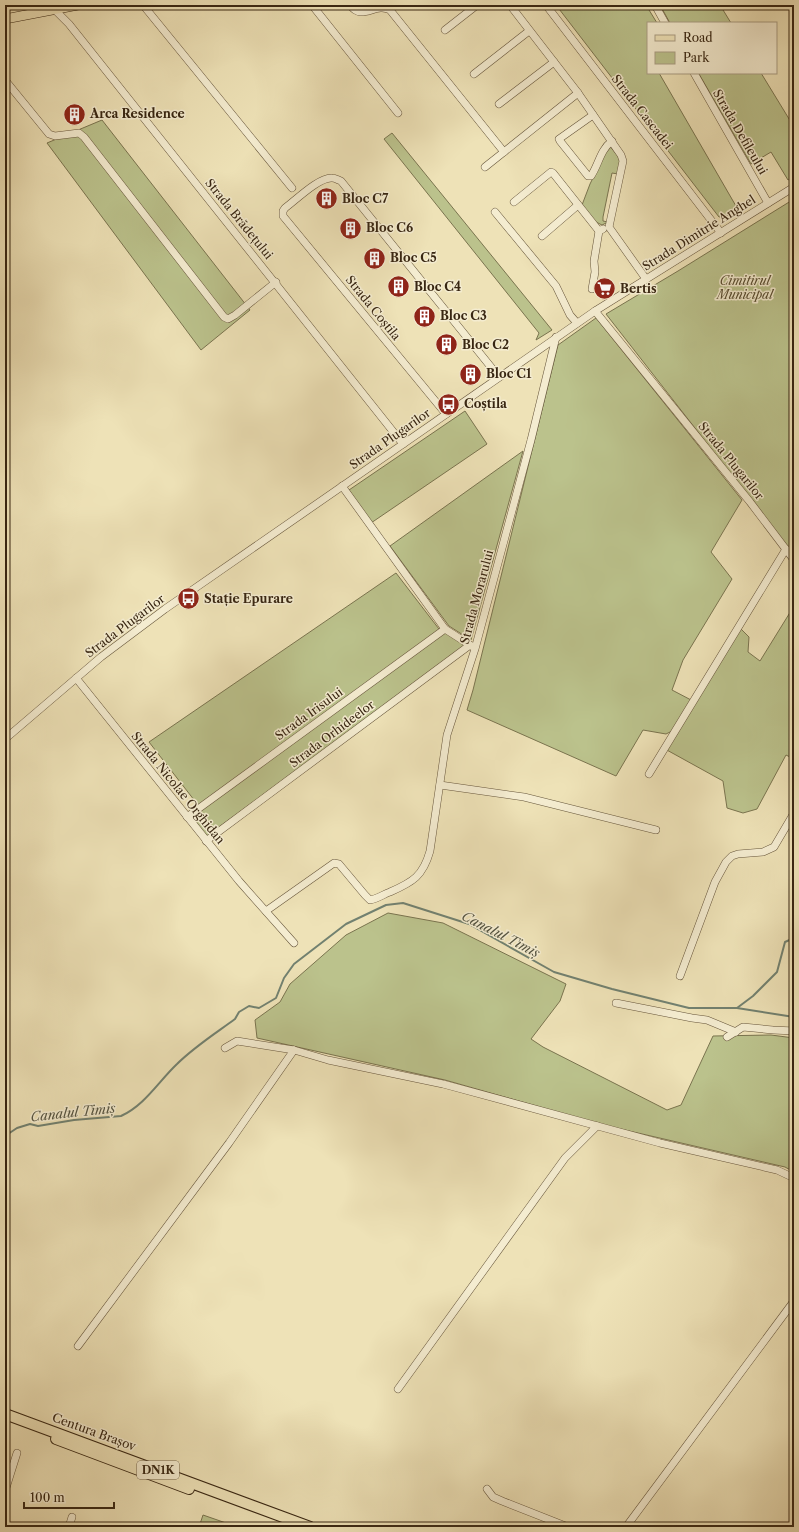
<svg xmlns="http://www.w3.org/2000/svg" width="799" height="1532" font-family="'Libre Caslon Text',serif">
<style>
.green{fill:#bbc28c;stroke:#7a744f}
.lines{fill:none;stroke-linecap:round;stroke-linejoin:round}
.stream{stroke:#728170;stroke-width:2}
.minor-casing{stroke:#66553b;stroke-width:8}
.major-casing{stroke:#382612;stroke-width:10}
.highway-casing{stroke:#382612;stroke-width:12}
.minor{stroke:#f4ecd0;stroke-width:7}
.major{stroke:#eee2b7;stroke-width:9}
.highway{stroke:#eee2b7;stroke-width:10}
.labels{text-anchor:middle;stroke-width:3;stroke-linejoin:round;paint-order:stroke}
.shield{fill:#f4ecd0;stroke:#70614b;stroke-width:1}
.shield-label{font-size:11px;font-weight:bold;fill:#382612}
.street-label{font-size:12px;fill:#382612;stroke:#f4ecd0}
.poi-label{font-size:12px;font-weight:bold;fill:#382612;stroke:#f4ecd0;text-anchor:start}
.park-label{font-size:12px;font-style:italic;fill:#594d30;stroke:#f4ecd0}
.water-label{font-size:13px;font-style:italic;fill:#555441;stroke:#f4ecd0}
</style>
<rect width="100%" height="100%" fill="#eee2b7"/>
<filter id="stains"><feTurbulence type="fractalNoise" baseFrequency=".005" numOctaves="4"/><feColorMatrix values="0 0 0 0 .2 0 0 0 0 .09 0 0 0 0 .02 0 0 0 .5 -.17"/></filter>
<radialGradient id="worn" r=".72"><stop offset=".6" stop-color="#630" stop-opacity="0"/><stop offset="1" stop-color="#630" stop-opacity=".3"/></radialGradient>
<g class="green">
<polygon points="556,5 646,5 657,23 648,23 648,73 659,73 740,213 719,217"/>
<polygon points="660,5 720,5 731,23 670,23"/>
<polygon points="701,73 761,73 794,127 794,177 788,180 771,152 751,164 699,74"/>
<polygon points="102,120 250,310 201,350 47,143"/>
<polygon points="392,133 552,330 536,340 539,333 384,139"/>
<polygon points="609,145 621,160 618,174 612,173 603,217 603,221 608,222 602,225 594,221 582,205 590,184"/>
<polygon points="794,199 794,555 606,314 678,271"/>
<polygon points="596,318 742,500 711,552 732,579 683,660 672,690 693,701 740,628 749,637 748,652 760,661 794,606 794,759 786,755 757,809 743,813 727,808 723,781 665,749 674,730 666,734 643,730 616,776 467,710 473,690 558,345"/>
<polygon points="465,411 487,444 371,523 349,490"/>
<polygon points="523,451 471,640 449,626 390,546"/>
<polygon points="396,573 439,629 466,645 207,836 191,817 198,805 149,742"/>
<polygon points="388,913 443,923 566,984 560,1001 531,1039 543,1047 667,1110 681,1105 713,1036 771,1035 794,1038 794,1172 785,1167 599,1124 445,1080 257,1038 255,1020 280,1002 290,984 346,935"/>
<polygon points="203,1515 226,1523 225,1527 199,1527"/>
</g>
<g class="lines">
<g class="stream">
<polyline points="737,1008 794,1017"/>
<path d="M5,1136L17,1128L30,1124L38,1126L74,1120L121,1116C145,1105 158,1082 177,1064C194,1047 216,1033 235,1019L239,1012L249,1006L259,1008L276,998L284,978L294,964L346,924L386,905L403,903L469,924L554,972L612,989L689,1008H737L753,996L777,972L785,942L794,938"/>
</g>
<defs>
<g id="minor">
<polyline points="143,5 292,188"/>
<polyline points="312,5 398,113"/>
<path d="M350,5C362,22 375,2 390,10L504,152"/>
<polyline points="510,5 578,93 621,155 623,161 609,227 646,279"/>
<polyline points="546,5 721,233"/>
<polyline points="655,5 665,23"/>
<polyline points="55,10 69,24 403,444"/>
<polyline points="445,30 477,5"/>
<polyline points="694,73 768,203"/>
<polyline points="474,74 529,31"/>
<polyline points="5,80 49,134 55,136 79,133 84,137 224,317 228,319 235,315 276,282"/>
<polyline points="499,104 554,62"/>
<path d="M593,115L559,139L560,141L588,176H591C599,164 600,150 612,141"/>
<polyline points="485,167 578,93"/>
<polyline points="514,202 551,172 553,173 599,231"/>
<polyline points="495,212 556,286 570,315 577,323"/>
<polyline points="542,236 578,205"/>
<polyline points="592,289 595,272 594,261 599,231 603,229"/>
<polyline points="595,311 750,502 794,560"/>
<path d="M446,414L283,216V211L285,208C296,200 319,177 332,178C335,178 338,180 341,181L499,377"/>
<polyline points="342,486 445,629 473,647"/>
<polyline points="76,678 239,881 294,943"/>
<polyline points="5,739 101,657 165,609 595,311 794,187"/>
<polyline points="649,774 786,549"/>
<polyline points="440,785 524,797 656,830"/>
<polyline points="187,817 445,629"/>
<polyline points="206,841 470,645"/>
<path d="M266,911L334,863L339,864L365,895L370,900C377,899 384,894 390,892C413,882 423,876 430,851L447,735L475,649L531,440L556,337"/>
<polyline points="680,976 715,882 726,862 732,856 738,854 763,852 774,847 794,813"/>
<polyline points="616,1003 692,1018 707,1020 736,1032"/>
<polyline points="727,1037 743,1027 773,1030 794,1031"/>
<polyline points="225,1048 237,1041 294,1050 328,1060 443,1084 660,1143 777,1170 794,1178"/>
<polyline points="78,1346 229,1143 294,1050"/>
<polyline points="398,1389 565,1158 597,1126"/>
<polyline points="487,1489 493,1497 502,1501 568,1527"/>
<polyline points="5,1491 17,1453"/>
<polyline points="69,1527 72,1517"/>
<polyline points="626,1527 794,1301"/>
</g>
<polyline id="major" points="5,19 78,5"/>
<g id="highway">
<polyline points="5,1414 310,1527"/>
<polyline points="56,1439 189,1489"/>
</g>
</defs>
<use href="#minor" class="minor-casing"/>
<use href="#major" class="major-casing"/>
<use href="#highway" class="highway-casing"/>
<use href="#minor" class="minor"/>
<use href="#major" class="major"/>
<use href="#highway" class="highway"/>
</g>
<defs>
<symbol id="building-disc" viewBox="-11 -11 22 22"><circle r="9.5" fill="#8f2418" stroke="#f4ecd0"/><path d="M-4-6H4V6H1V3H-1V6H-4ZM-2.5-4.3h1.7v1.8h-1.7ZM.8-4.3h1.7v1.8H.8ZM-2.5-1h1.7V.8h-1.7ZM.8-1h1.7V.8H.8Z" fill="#fff"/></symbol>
<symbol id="supermarket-disc" viewBox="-11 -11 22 22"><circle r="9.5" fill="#8f2418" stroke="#f4ecd0"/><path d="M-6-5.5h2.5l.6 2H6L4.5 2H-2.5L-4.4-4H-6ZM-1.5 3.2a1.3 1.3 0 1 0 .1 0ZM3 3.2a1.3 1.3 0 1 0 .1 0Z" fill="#fff"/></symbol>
<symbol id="bus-disc" viewBox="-11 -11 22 22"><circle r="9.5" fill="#8f2418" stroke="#f4ecd0"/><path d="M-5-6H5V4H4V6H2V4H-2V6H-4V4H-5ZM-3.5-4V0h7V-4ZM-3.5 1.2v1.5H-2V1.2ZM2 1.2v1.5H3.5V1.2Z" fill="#fff"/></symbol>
</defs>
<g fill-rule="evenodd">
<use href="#building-disc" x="62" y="102" width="25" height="25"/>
<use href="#building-disc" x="314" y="186" width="25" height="25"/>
<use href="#building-disc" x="338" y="216" width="25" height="25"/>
<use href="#building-disc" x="362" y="246" width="25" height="25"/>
<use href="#building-disc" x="386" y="274" width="25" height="25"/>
<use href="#supermarket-disc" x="592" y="276" width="25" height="25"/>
<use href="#building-disc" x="412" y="304" width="25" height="25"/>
<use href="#building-disc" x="434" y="332" width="25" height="25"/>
<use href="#building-disc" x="458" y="362" width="25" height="25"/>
<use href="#bus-disc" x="436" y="392" width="25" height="25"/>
<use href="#bus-disc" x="176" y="586" width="25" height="25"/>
</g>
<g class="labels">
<rect class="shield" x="137" y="1461" width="42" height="18" rx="3"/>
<g class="shield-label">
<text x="158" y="1474">DN1K</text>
</g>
<g class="street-label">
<text transform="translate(642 112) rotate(52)" y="4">Strada Cascadei</text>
<text transform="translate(740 132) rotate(60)" y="4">Strada Defileului</text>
<text transform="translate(239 219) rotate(51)" y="4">Strada Brădețului</text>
<text transform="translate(699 233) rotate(-32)" y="4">Strada Dimitrie Anghel</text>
<text transform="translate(373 308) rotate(51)" y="4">Strada Coștila</text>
<text transform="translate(390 439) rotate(-35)" y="4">Strada Plugarilor</text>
<text transform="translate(731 461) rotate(51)" y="4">Strada Plugarilor</text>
<text transform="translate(477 597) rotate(-75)" y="4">Strada Morarului</text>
<text transform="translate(125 626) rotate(-37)" y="4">Strada Plugarilor</text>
<text transform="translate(309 714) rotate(-36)" y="4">Strada Irisului</text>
<text transform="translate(332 734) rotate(-37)" y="4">Strada Orhideelor</text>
<text transform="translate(178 788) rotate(51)" y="4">Strada Nicolae Orghidan</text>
<text transform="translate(94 1432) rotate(20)" y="4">Centura Brașov</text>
</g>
<g class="poi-label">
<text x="90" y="118">Arca Residence</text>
<text x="342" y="203">Bloc C7</text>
<text x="366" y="232">Bloc C6</text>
<text x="390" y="262">Bloc C5</text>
<text x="414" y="291">Bloc C4</text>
<text x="620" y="293">Bertis</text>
<text x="440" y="320">Bloc C3</text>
<text x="462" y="349">Bloc C2</text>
<text x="486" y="378">Bloc C1</text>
<text x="464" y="408">Coștila</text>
<text x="204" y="603">Stație Epurare</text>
</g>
<g class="park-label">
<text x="745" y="285">Cimitirul<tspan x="745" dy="14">Municipal</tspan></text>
</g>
<g class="water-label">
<text transform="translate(501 934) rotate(27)" y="5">Canalul Timiș</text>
<text transform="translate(73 1112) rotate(-6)" y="5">Canalul Timiș</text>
</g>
</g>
<rect width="799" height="1532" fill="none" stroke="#eee2b7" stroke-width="20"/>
<rect x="6" y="6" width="787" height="1520" fill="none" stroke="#382612" stroke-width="2"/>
<rect x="10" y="10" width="779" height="1512" fill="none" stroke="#382612"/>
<rect x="647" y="22" width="130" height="52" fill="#f4ecd0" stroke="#a99d84"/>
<rect x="655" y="35" width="20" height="6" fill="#eee2b7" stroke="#a99d84"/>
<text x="683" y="42" font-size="12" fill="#382612">Road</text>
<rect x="655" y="52" width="20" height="12" fill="#bbc28c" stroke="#a99d84"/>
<text x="683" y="62" font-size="12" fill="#382612">Park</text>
<path d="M24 1502v6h90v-6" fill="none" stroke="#382612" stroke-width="2"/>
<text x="30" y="1502" font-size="12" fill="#382612" stroke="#f4ecd0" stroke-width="3" paint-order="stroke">100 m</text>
<rect width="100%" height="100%" filter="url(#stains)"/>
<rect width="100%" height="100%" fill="url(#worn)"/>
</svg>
